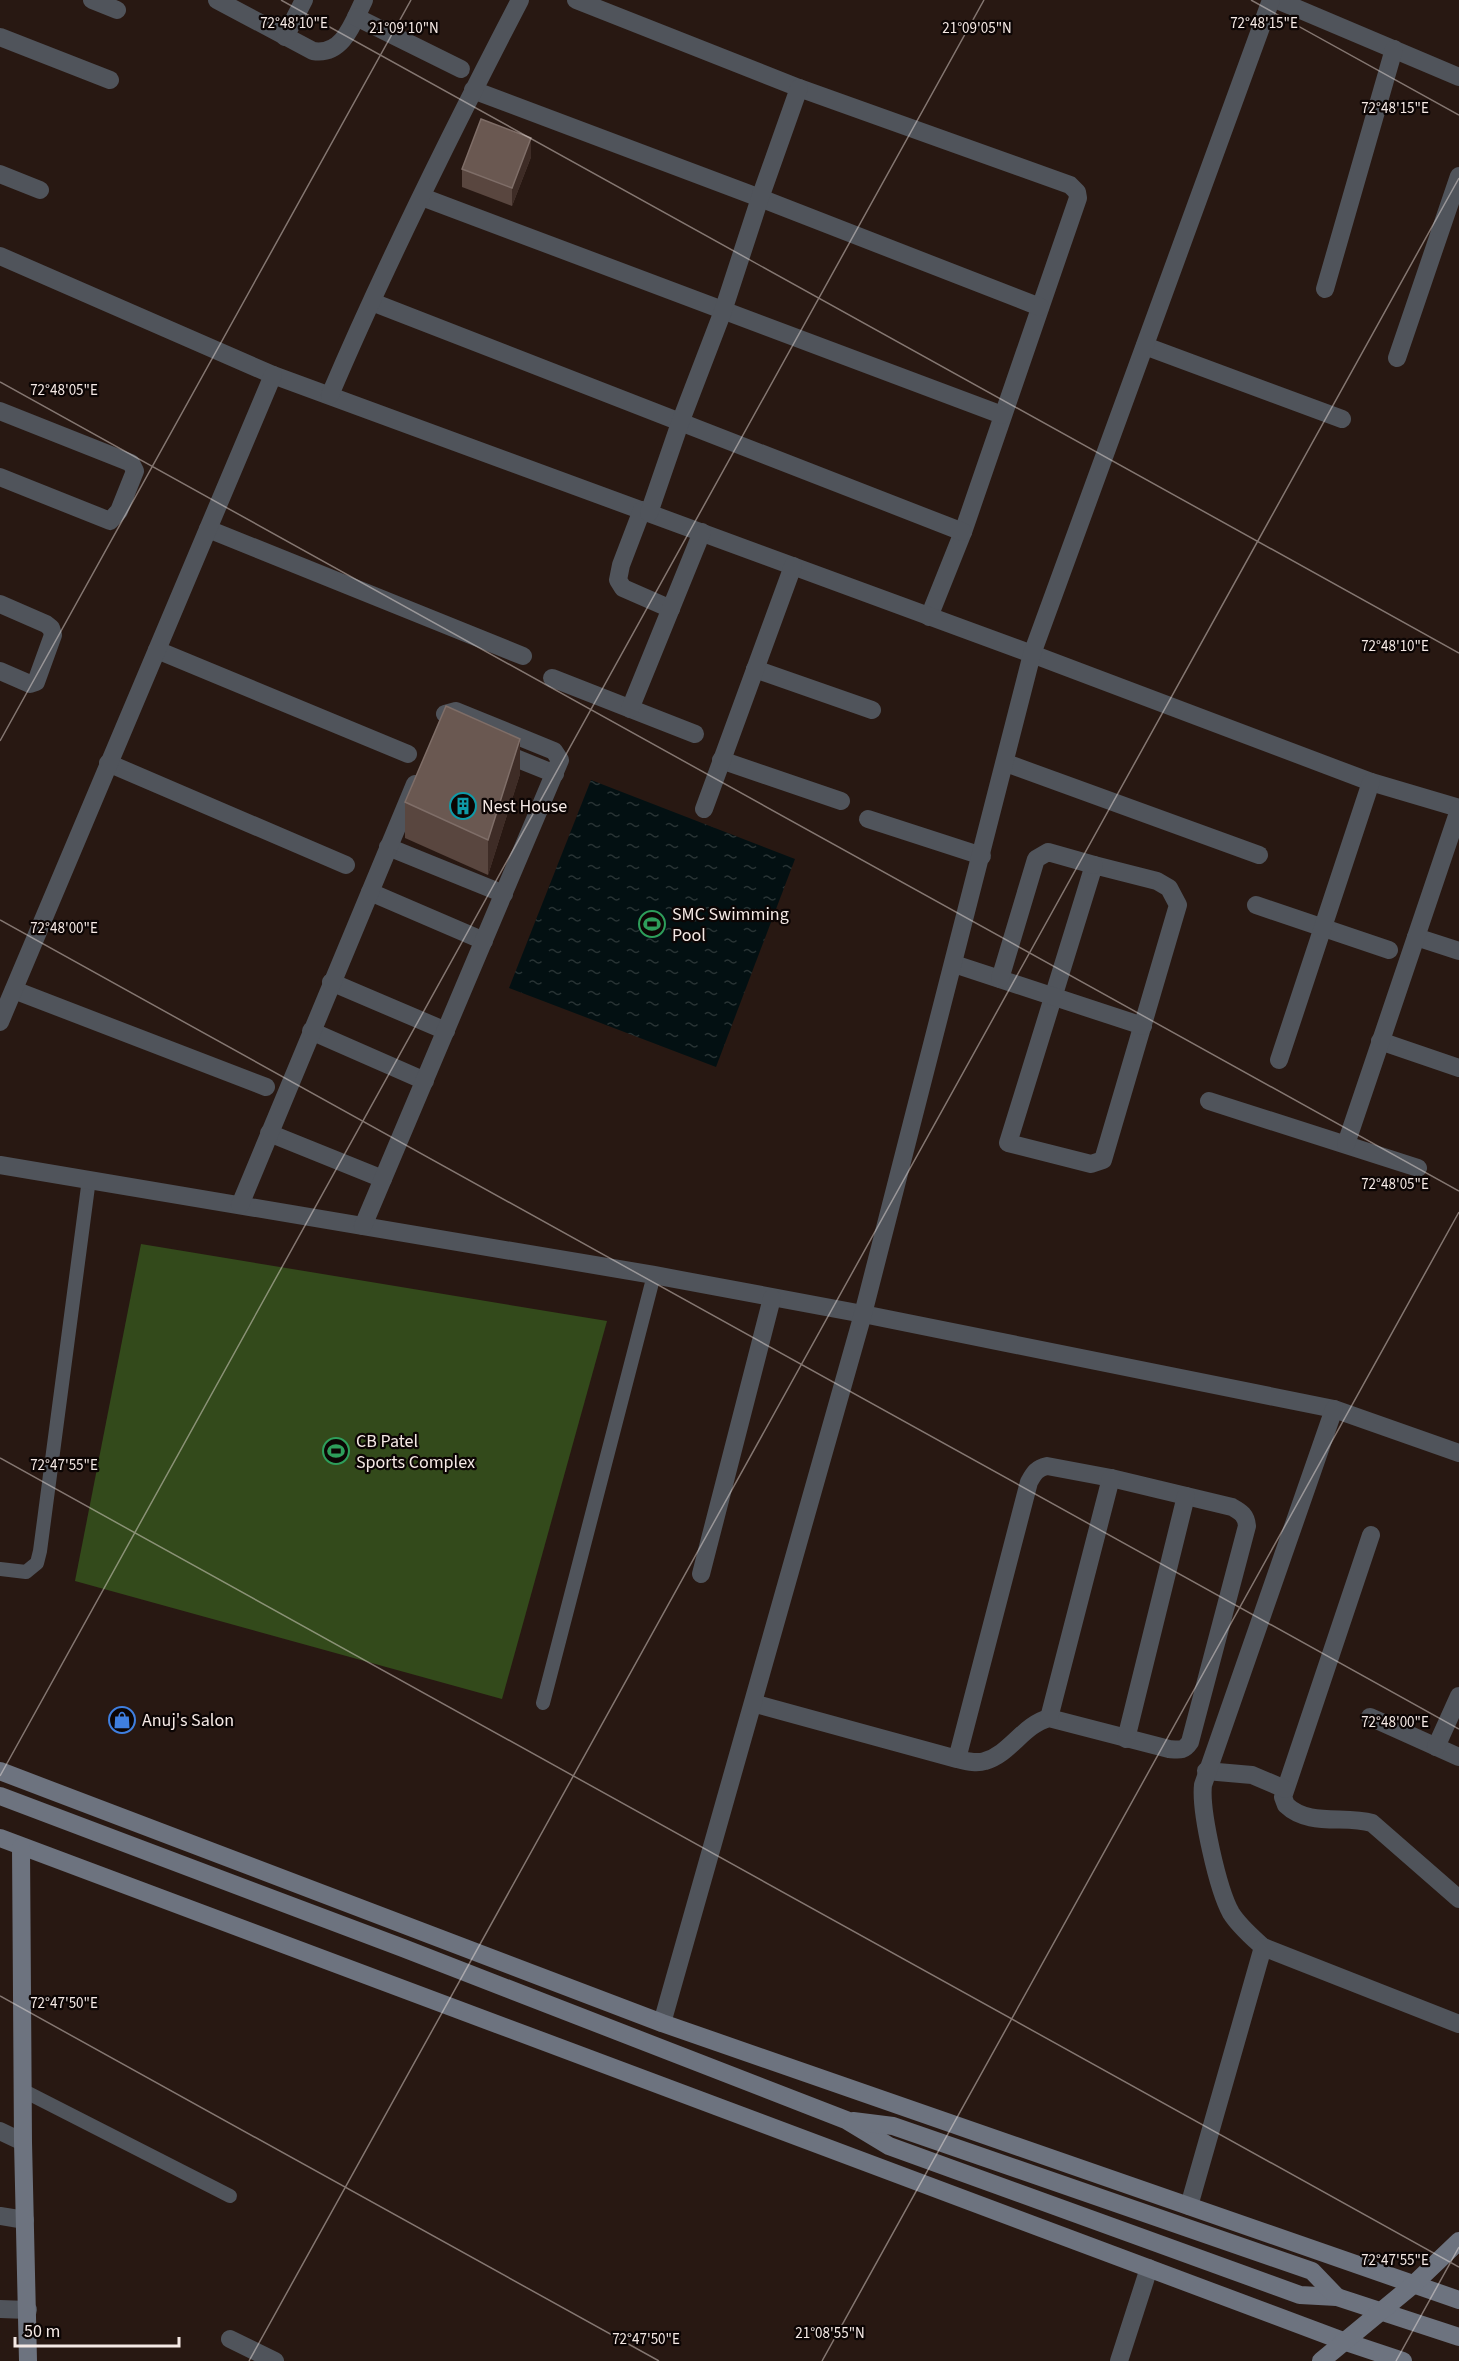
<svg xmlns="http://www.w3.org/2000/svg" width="1459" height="2361" font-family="'Source Sans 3',sans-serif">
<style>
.pitch{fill:#334a1b}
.water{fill:url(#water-ripples)}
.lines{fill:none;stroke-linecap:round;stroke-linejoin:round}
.lane{stroke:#50545b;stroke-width:14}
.street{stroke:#50545b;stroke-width:18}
.secondary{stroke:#6d737f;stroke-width:18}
.wall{fill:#59463f}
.shaded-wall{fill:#3e2c26}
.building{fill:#6a5851;stroke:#7f6e68;stroke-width:1.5}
.ticks{fill:none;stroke:#f5e9e5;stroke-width:1.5;stroke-opacity:0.45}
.labels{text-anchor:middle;stroke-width:4.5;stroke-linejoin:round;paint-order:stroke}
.poi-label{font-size:18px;fill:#f5e9e5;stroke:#0c0504;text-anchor:start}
.ticks-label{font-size:15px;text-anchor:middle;fill:#f5e9e5;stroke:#0c0504;stroke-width:4.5;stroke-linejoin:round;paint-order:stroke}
</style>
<defs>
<pattern id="water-ripples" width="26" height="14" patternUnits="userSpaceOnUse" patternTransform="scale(1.5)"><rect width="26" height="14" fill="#031012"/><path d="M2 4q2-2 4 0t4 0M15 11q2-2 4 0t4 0" fill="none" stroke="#283334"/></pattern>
</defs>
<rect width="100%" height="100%" fill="#281812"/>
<polygon class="pitch" points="141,1244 607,1321 502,1699 75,1581"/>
<polygon class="water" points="591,780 795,859 716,1067 509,988"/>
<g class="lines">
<g class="lane">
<polyline points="0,1569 26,1572 37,1563 40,1551 89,1179"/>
<polyline points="543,1703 654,1275"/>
<polyline points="24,2091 230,2196"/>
</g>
<g class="street">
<polyline points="92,0 117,10"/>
<path d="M217,0L313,51C343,56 353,23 364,0"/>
<polyline points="576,0 799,88 1070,185 1077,192 1078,198 963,532 929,617"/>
<polyline points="1277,0 1459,77"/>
<polyline points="356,17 461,69"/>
<polyline points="0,37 110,80"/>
<polyline points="285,37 304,0"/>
<polyline points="473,90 760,198 1040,307"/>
<polyline points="0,174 40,190"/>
<polyline points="422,197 1002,415"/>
<polyline points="0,256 273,375 1032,654 1371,782 1459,808"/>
<polyline points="1325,289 1394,49"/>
<polyline points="372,302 963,532"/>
<polyline points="1145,346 1342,419"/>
<polyline points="1397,358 1459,176"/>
<path d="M330,395C387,261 453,129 520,0"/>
<polyline points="0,411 131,463 135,471 119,511 110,521 0,477"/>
<polyline points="642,510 621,565 618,580 623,588 671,609"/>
<polyline points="649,513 680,423 723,311 760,198 799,88"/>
<polyline points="208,529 523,656"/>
<polyline points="0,604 46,624 51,628 53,635 36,682 30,684 0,671"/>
<polyline points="157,650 408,754"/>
<polyline points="755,669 872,710"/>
<polyline points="552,678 695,734"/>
<polyline points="630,709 702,532"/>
<polyline points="498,751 555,774"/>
<polyline points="721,760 841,801"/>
<polyline points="108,763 346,865"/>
<polyline points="1006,763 1259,855"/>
<polyline points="704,809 793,566"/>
<polyline points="868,819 982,856"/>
<polyline points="388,847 504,894"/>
<polygon points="1094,865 1157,881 1169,888 1178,905 1103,1160 1091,1164 1008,1143"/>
<polyline points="370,892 484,941"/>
<polyline points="1256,905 1389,950"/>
<polyline points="1416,937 1459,951"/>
<polyline points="954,964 1143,1026"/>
<polyline points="1000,979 1036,859 1048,852 1094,865"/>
<polyline points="331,982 446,1031"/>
<polyline points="14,990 266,1087"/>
<polyline points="0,1022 273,375"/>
<polyline points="311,1031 425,1081"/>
<polyline points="1380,1041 1459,1068"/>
<polyline points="1279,1060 1371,782"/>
<polyline points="1209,1101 1418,1168"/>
<polyline points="269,1133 383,1179"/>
<polyline points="1346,1144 1459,810"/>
<polyline points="0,1165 654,1275 863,1314 1334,1409 1459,1453"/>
<polyline points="240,1205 415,784"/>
<polyline points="363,1226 560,760 554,751 456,711 445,714"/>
<path d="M1371,1535L1283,1797L1286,1805C1309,1827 1344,1815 1372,1823L1459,1899"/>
<polyline points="701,1574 772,1298"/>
<path d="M754,1705L756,1704L957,1759C966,1761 976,1764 985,1761C1010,1754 1023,1725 1049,1718L1169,1749C1180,1750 1184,1751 1190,1742L1247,1526C1246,1515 1241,1512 1232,1507L1111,1478L1047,1466C1037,1468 1034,1473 1029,1482L957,1759"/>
<polyline points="1370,1717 1459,1757"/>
<polyline points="1049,1718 1111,1478"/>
<polyline points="1126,1739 1186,1496"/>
<polyline points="1436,1747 1459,1696"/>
<polyline points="1206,1771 1252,1775 1285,1789"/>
<path d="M1263,1947C1252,1937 1239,1926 1231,1913C1218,1890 1200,1811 1203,1785L1334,1409"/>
<polyline points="662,2023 863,1314 1032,654 1271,0"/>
<polyline points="0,2131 23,2142"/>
<polyline points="1189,2206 1263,1947 1459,2024"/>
<polyline points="0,2216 25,2220"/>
<polyline points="0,2309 28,2310"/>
<polyline points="230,2339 275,2361"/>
<polyline points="1119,2361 1149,2268"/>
</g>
<g class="secondary">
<polyline points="0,1771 662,2023 1459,2300"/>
<polyline points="0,1796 403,1948 846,2120 889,2146 1300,2295 1337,2297 1459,2337"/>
<polyline points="0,1838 1343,2341 1403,2361"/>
<polyline points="21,1847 23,2142 28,2361"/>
<polyline points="853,2121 893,2126 1312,2271 1337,2297"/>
<polyline points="1321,2361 1414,2284 1459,2241"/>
</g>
</g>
<g class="wall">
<polygon points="531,157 512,206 462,187 462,169"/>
<polygon points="520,774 488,875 405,838 405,802"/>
</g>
<g class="shaded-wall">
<polygon points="531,138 531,157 512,206 512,188"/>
<polygon points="520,739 520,774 488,875 488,840"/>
</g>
<g class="building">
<polygon points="481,119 531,138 512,188 462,169"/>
<polygon points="446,706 520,739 488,840 405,802"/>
</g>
<path class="ticks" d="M281,0L1459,653M1251,0L1459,115M0,382L1459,1191M0,741L411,0M0,920L1459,1729M0,1458L1459,2267M0,1776L984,0M0,1996L659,2361M249,2361L1459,178M822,2361L1459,1212M1396,2361L1459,2247"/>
<defs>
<symbol id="building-ring" viewBox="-11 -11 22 22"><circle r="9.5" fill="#0c0504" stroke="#0f9aa8" stroke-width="1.5"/><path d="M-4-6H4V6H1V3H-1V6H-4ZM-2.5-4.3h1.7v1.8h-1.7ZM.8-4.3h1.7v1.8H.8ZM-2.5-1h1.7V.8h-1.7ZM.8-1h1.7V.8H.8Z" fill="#0f9aa8"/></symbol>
<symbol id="stadium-ring" viewBox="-11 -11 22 22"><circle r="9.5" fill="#0c0504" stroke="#2e9e5b" stroke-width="1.5"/><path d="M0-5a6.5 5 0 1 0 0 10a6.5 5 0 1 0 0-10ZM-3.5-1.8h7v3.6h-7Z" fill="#2e9e5b"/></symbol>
<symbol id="shop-ring" viewBox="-11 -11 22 22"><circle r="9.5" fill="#0c0504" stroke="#3f7fe0" stroke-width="1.5"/><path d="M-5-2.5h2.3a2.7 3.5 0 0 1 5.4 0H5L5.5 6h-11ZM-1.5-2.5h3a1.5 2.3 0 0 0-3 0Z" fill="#3f7fe0"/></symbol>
</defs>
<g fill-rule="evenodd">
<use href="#building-ring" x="448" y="791" width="30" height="30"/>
<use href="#stadium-ring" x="637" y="909" width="30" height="30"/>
<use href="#stadium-ring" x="321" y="1436" width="30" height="30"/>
<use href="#shop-ring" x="107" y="1705" width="30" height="30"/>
</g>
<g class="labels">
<g class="poi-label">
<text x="482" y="812">Nest House</text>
<text x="672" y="920">SMC Swimming<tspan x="672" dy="21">Pool</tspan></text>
<text x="356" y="1447">CB Patel<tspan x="356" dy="21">Sports Complex</tspan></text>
<text x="142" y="1726">Anuj's Salon</text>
</g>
</g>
<g class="ticks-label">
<text x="1264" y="28">72°48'15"E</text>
<text x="294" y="28">72°48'10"E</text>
<text x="404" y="33">21°09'10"N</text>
<text x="977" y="33">21°09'05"N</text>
<text x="1395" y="113">72°48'15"E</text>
<text x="64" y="395">72°48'05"E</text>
<text x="1395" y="651">72°48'10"E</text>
<text x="64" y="933">72°48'00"E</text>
<text x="1395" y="1189">72°48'05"E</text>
<text x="64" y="1470">72°47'55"E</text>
<text x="1395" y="1727">72°48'00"E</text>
<text x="64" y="2008">72°47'50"E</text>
<text x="1395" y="2265">72°47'55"E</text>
<text x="830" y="2338">21°08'55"N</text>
<text x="646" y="2344">72°47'50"E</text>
</g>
<path d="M15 2337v9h164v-9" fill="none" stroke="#f5e9e5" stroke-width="3"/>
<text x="24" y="2337" font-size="18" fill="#f5e9e5" stroke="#0c0504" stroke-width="4.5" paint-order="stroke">50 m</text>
</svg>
